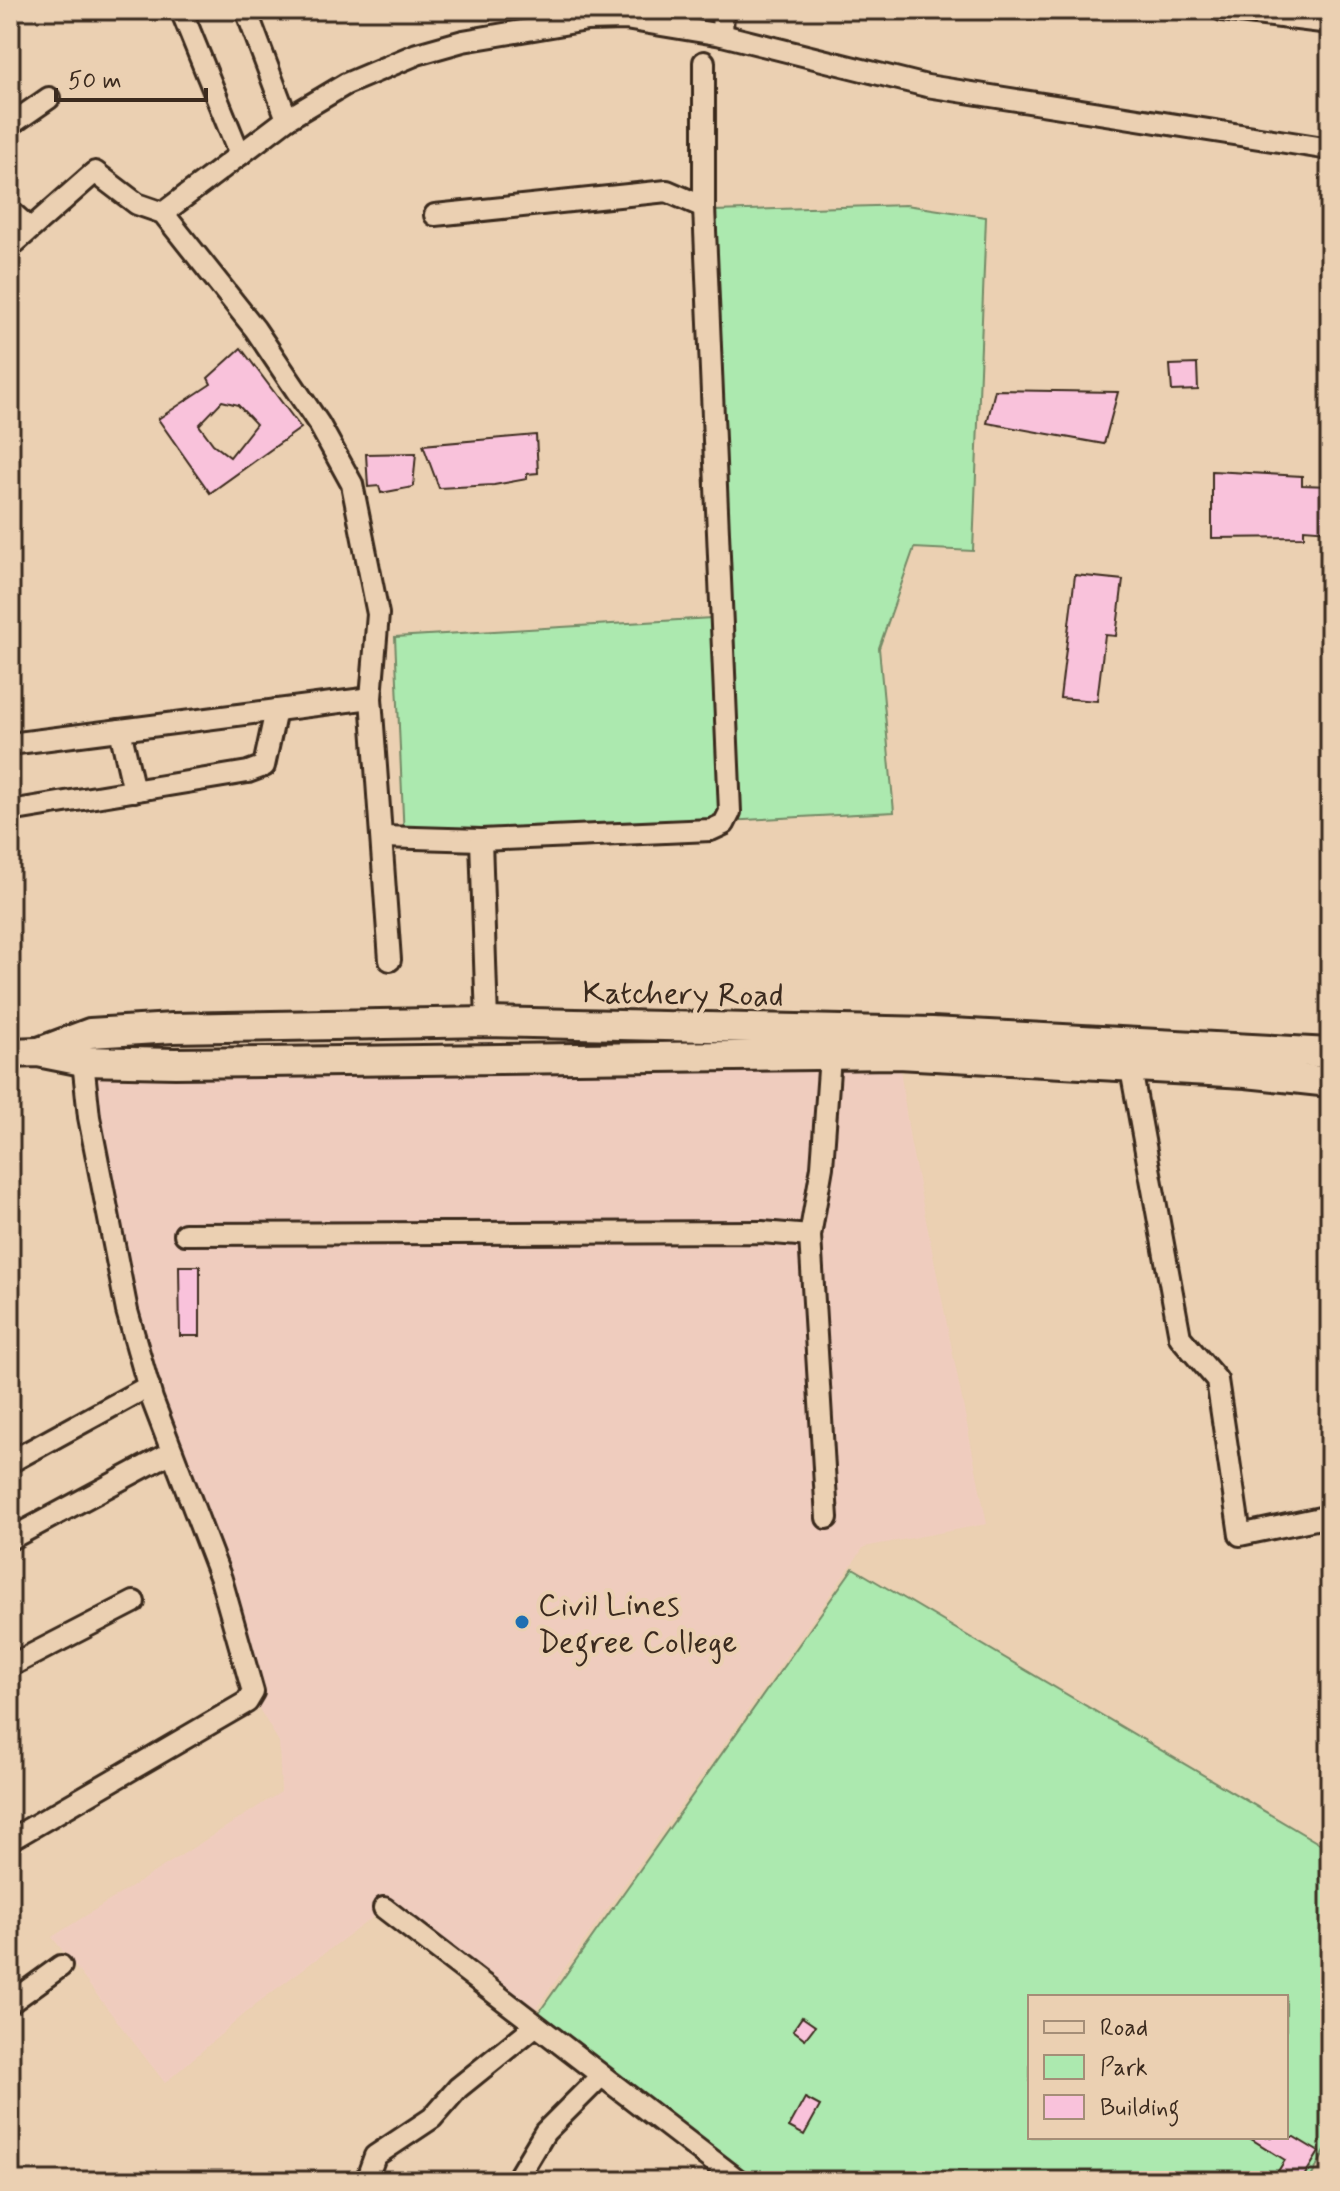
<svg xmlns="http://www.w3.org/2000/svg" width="1340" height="2191" font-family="Mynerve,sans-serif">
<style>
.built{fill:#efccbe}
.green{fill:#ace9af;stroke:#748a66;stroke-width:2;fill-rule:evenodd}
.building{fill:#f9c2db;stroke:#3b2a1e;stroke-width:2;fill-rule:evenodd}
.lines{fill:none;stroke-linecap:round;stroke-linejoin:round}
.minor-casing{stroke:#3b2a1e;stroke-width:26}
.secondary-casing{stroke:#3b2a1e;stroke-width:34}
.minor{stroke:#ebd0b2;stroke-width:20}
.secondary{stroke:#ebd0b2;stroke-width:28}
.poi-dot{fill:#1f6fb2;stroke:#ebd0b2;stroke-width:3}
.labels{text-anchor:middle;stroke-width:8;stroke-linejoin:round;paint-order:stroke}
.street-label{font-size:32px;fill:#3b2a1e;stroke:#ebd0b2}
.poi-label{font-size:32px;fill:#3b2a1e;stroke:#ebd0b2;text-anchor:start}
</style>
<rect width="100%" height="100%" fill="#ebd0b2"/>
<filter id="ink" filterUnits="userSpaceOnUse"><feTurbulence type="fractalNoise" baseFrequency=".0125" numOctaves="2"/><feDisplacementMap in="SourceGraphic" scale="16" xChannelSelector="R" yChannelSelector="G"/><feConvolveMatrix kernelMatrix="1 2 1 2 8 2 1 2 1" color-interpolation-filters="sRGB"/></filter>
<g filter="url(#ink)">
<polygon class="built" points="898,1054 910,1140 987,1524 864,1547 528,2020 384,1909 256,2004 165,2083 52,1937 281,1792 279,1742 252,1697 152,1399 84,1061"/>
<g class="green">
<polygon points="906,205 986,217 973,551 914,548 879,648 894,812 404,838 395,637 728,617 713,211"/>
<path d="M853,1568L1330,1850V2142L1309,2181H736L528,2028ZM1030,1997H1286V2137H1030Z"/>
</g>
<g class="building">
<path d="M241,348L301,428L210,493L158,419L211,384L208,378ZM222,401L238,405L256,424L230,457L213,444L199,425Z"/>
<polygon points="1197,364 1198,390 1172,391 1170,365"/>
<polygon points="995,390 1118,392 1104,444 987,423"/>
<polygon points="536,435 538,473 527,474 527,479 494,485 439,488 423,445"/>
<polygon points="416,453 413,487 381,493 379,486 368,487 366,454"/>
<polygon points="1212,471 1302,476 1302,485 1330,486 1330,531 1304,529 1304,537 1212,538"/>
<polygon points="1075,575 1123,580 1116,636 1105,635 1097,701 1060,698"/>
<polygon points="179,1266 200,1266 200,1336 180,1336"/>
<polygon points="802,2017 815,2026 805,2039 793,2030"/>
<polygon points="805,2098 820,2106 804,2135 789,2127"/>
<polygon points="1248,2137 1294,2137 1319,2152 1301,2181 1290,2181 1277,2173 1285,2160"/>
</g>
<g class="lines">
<defs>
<g id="minor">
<polyline points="181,10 240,155"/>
<polyline points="246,10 287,119"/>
<polyline points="1222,10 1330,23"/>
<polyline points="722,35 723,10"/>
<polyline points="10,125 49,98"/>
<polyline points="10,211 29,228"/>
<polyline points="163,213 287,119 346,84 417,54 463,41 587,20 625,19 722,35 927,86 1330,149"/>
<polyline points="435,215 667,191 704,207"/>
<polyline points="10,247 95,172 137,204 163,213 255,329 319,424 352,484 378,614 371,698 390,960"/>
<polyline points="120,730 134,791"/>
<polyline points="10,744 371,698"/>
<polyline points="10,811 248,772 264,766 276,710"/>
<polyline points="383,837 481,840 711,830 724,824 730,812 704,207 704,62"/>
<polyline points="481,840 487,1022"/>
<polyline points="1131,1069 1180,1337 1217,1380 1240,1535 1330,1516"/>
<polyline points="185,1234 762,1232 810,1236"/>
<polyline points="10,1462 149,1386"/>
<polyline points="827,1518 810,1236 822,1167 831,1042"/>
<polyline points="10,1539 172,1452"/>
<polyline points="10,1666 134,1602"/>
<polyline points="10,1840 247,1702 253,1692 221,1579 152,1399 127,1311 89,1117 83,1061"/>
<polyline points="384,1908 739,2181"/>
<polyline points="10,2003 61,1966"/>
<polyline points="517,2179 545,2132 601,2076"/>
<polyline points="366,2181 375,2156 432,2118 458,2088 535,2026"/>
</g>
<g id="secondary">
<polyline points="39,1052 90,1033 173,1028 487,1022 932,1032 1330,1053"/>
<polyline points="10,1053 38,1052 83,1061 175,1063 898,1054 1246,1073 1330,1082"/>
</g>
</defs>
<use href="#minor" class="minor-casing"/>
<use href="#secondary" class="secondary-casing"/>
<use href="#minor" class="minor"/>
<use href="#secondary" class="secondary"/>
</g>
</g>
<circle class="poi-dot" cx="522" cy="1622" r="8"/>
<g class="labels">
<g class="street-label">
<text transform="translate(683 993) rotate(1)" y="11">Katchery Road</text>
</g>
<g class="poi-label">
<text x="538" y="1615">Civil Lines<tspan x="538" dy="37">Degree College</tspan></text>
</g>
</g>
<rect width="1340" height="2191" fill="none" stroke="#ebd0b2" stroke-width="40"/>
<rect x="20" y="20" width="1300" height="2151" fill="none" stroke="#3b2a1e" stroke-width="3" filter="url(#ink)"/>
<rect x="1028" y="1995" width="260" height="144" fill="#ebd0b2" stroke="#a58e77" stroke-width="2"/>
<rect x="1044" y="2021" width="40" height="12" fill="#ebd0b2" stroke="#a58e77" stroke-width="2"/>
<text x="1100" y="2035" font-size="24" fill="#3b2a1e">Road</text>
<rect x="1044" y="2055" width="40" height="24" fill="#ace9af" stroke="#a58e77" stroke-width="2"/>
<text x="1100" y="2075" font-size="24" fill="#3b2a1e">Park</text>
<rect x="1044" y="2095" width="40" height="24" fill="#f9c2db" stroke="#a58e77" stroke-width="2"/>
<text x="1100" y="2115" font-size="24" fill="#3b2a1e">Building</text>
<path d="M56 88v12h150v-12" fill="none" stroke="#3b2a1e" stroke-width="4"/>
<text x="68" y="88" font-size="24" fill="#3b2a1e" stroke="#ebd0b2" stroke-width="6" paint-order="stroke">50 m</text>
</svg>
